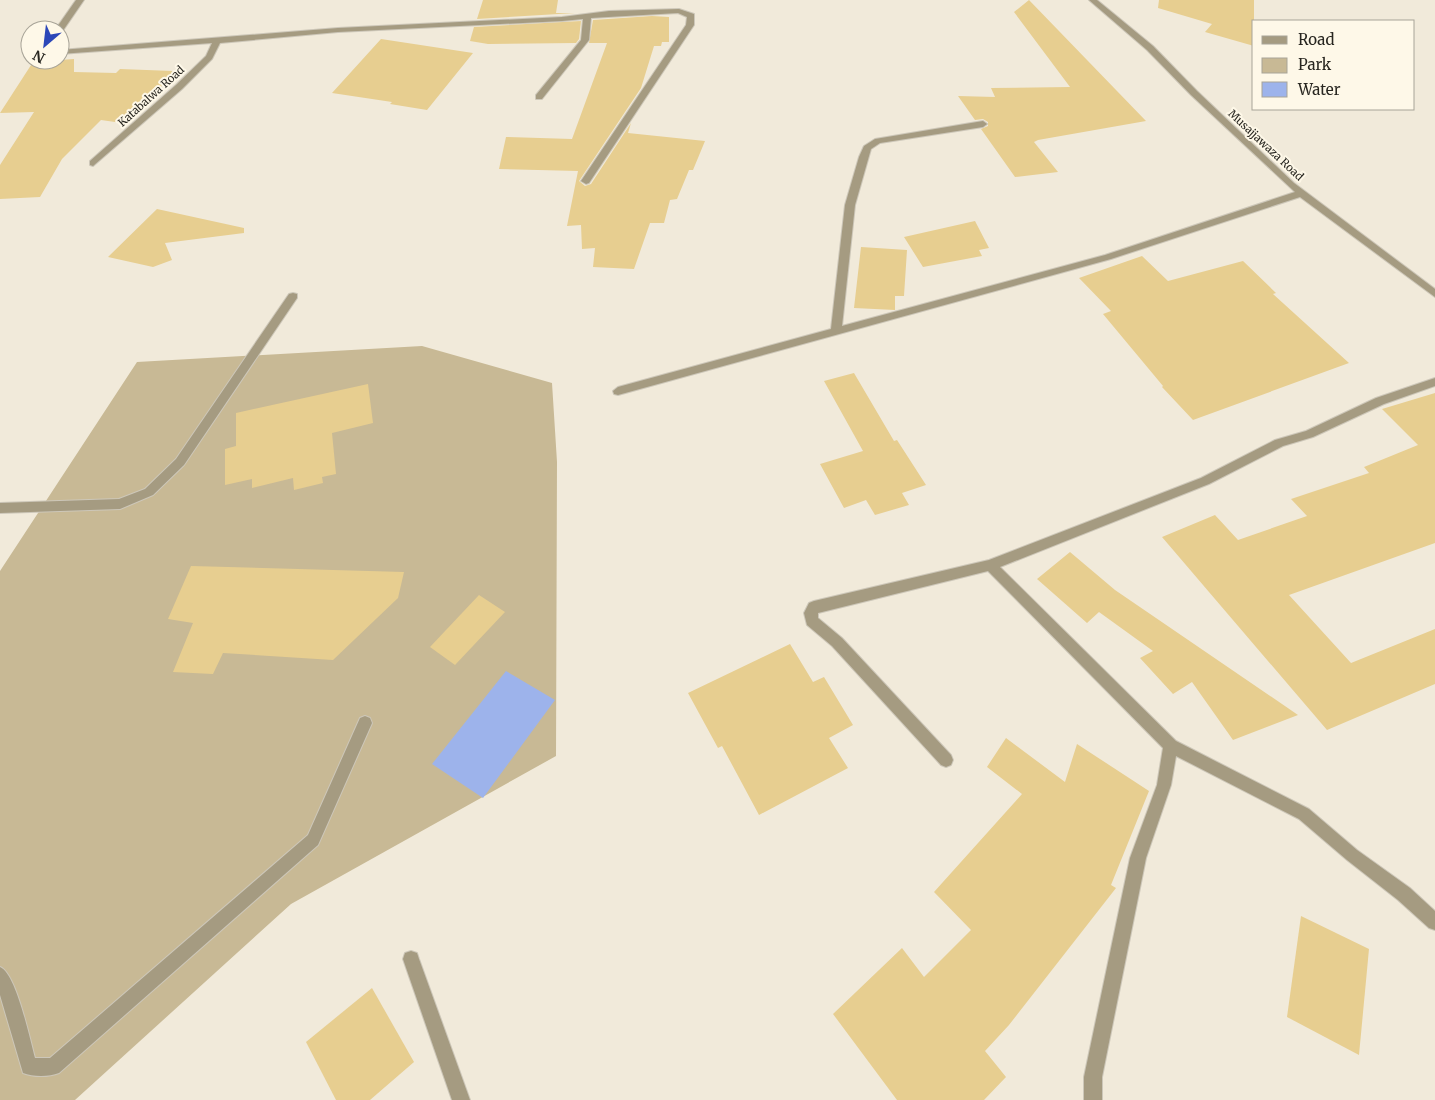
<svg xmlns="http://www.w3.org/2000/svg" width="1435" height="1100" font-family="Merriweather,serif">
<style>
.green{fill:#c8b995}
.water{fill:#9db3eb}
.building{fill:#e7ce90}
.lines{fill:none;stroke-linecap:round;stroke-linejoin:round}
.service-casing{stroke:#cdc7b9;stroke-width:2}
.minor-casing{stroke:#cdc7b9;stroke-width:2}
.service{fill:#a59b81;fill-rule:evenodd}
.minor{fill:#a59b81;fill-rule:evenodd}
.labels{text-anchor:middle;stroke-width:4;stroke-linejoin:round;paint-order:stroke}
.far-street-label{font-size:11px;fill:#282620;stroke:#fef8e8}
</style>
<rect width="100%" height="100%" fill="#f1eada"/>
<polygon class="green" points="422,346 552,383 557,462 556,756 291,904 75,1100 0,1100 0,571 137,362"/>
<polygon class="water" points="506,671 555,700 483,798 432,764"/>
<g class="building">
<polygon points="483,0 558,0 556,13 575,13 477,19"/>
<polygon points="1029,0 1146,121 1038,140 1034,142 1058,172 1015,177 981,129 988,126 988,122 983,119 975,120 958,96 995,97 991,88 1070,87 1014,12"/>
<polygon points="1159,0 1254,0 1254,46 1205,32 1212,24 1158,8"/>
<polygon points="652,16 669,17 669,42 662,42 661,46 654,46 641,88 579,181 585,186 591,184 631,123 628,133 705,141 693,170 689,170 677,199 670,200 664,223 650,223 634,269 593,267 595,248 582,249 581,225 567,226 578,171 499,169 506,137 572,139 607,43 589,43 593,20"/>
<polygon points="581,21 579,39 576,43 488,44 470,41 474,27"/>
<polygon points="381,39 473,53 427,110 390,104 392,102 332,93"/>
<polygon points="74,59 74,72 116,73 120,69 173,71 150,102 122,123 101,120 62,159 40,197 0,199 0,165 34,112 0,113 33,62"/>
<polygon points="157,209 244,228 244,233 165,243 172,260 153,267 108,257"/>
<polygon points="975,221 989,248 979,250 982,256 923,267 904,237"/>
<polygon points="861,247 907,250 904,296 895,296 895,310 854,308"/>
<polygon points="1142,256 1168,281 1243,261 1276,293 1273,294 1349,363 1193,420 1162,387 1163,386 1103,314 1111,311 1079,278"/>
<polygon points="854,373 894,441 897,440 926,485 902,493 909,505 875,515 866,500 844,508 820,464 863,451 824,381"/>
<polygon points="368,384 373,423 332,433 336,474 322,477 323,483 294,490 293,478 252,488 252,479 225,485 225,449 236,446 236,413"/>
<polygon points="1435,393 1435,543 1289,595 1351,663 1435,629 1435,684 1327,730 1162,537 1215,515 1238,540 1307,516 1291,499 1369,473 1364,467 1418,445 1382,409"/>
<polygon points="1070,552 1115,590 1298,715 1233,740 1192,682 1173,694 1140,658 1153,651 1099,612 1087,623 1037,579"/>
<polygon points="191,566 404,572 398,598 333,660 223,653 213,674 173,672 193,623 168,619"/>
<polygon points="479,595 505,612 455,665 430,647"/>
<polygon points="790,644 813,682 824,677 853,725 829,738 848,768 759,815 722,746 718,748 688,693"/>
<polygon points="1006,738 1065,782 1077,744 1149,791 1111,885 1116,888 1009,1025 985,1051 1006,1077 984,1100 897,1100 833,1014 902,948 924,977 971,930 934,892 1022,794 987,767"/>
<polygon points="1301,916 1369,949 1359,1055 1287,1017"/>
<polygon points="372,988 414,1062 370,1100 336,1100 306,1042"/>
</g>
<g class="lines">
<defs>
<path id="service" d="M365,716L370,718L372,723L318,845L59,1073C49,1077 33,1077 23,1073L0,995V967C16,973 30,1040 35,1058H50L308,835L360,718Z"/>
<g id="minor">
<polygon points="76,0 84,0 62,32 55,30"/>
<polygon points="1089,0 1097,0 1153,46 1197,91 1294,183 1435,289 1435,297 1300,197 1111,259 618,395 614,394 613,391 618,387 831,329 845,205 859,157 864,146 875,139 983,121 987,124 983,127 880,143 871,149 855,205 842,326 1105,255 1295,192 1191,95 1147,50"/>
<polygon points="679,9 694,14 694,25 589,183 586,184 581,181 686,25 687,17 678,13 591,18 589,40 542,99 536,99 536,95 581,40 583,19 562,21 338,32 220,43 212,59 182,89 93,166 90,165 90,161 176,85 206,56 212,43 60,54 60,50 338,28 562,17 609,11"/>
<polygon points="293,293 297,294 297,298 184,465 153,495 120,509 0,513 0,503 119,499 145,489 176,459 289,294"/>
<polygon points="1435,378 1435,386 1384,404 1313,437 1283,446 1209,484 1000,567 1176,741 1309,809 1357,850 1410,888 1435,911 1435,930 1429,928 1398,900 1347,860 1299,819 1176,756 1171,785 1146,858 1102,1077 1102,1100 1084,1100 1084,1077 1130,858 1157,785 1163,748 988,571 818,613 818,618 842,638 951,755 953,760 951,765 946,767 941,765 832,646 807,625 804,613 809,603 814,601 989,560 1201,478 1275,440 1306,431 1376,398"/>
<polygon points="411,951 417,953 419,959 470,1100 452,1100 403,959 405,953"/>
</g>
</defs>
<use href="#service" class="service-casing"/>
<use href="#minor" class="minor-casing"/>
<use href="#service" class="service"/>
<use href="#minor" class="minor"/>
</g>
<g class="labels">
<g class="far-street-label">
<text transform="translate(151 96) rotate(-42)" y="4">Katabalwa Road</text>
<text transform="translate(1266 145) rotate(43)" y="4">Musajjawaza Road</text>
</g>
</g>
<rect x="1252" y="20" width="162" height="90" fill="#fef8e8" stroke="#a8a498"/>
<rect x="1262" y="36" width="25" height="8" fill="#a59b81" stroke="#a8a498"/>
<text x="1298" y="45" font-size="15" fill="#282620">Road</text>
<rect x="1262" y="58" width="25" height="15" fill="#c8b995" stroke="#a8a498"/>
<text x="1298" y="70" font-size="15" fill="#282620">Park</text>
<rect x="1262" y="82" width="25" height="15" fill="#9db3eb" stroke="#a8a498"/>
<text x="1298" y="95" font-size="15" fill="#282620">Water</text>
<g transform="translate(45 45) rotate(208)"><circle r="24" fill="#fef8e8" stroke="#a8a498"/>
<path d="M0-4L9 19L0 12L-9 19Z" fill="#2c47b8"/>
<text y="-8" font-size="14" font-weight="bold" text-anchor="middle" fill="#282620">N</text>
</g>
</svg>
